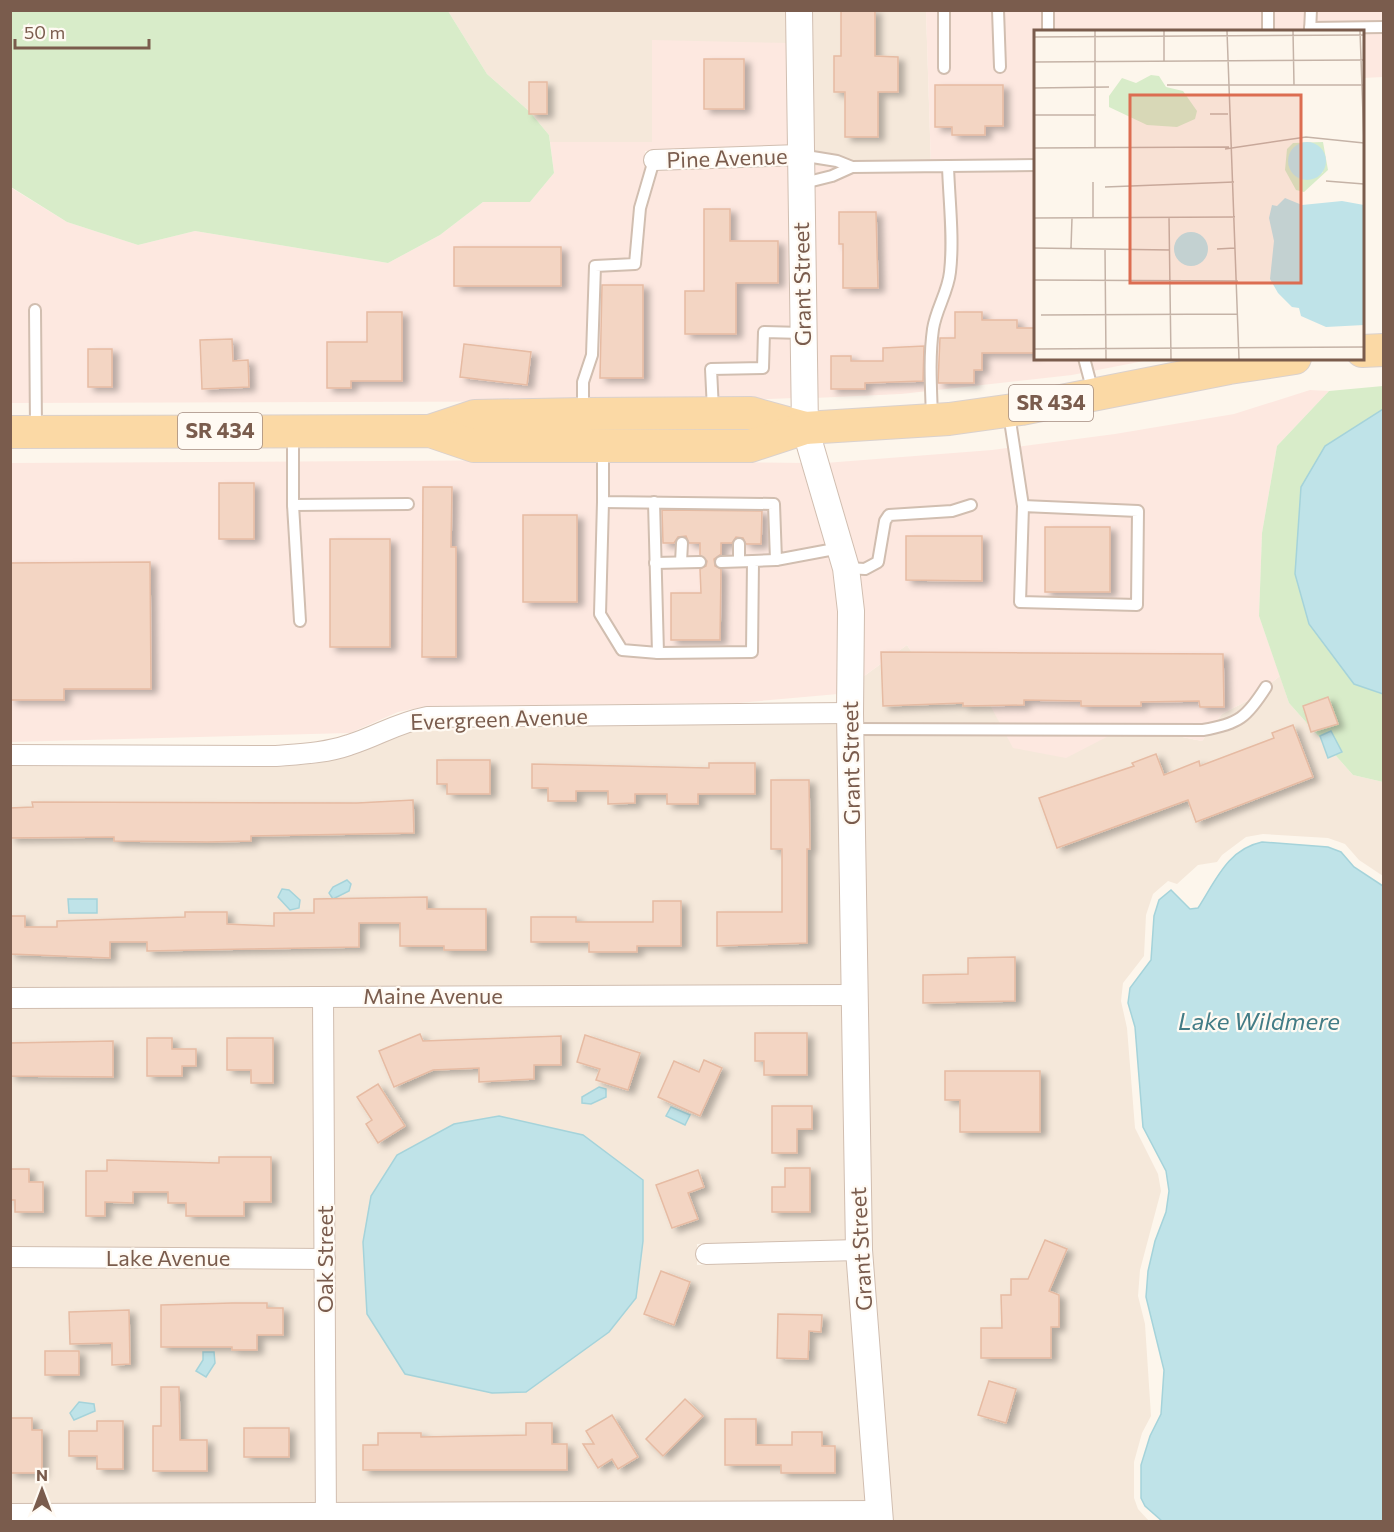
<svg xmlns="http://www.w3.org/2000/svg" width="1394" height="1532" font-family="Commissioner,sans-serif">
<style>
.residential{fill:#f5e8da;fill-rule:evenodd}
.commercial{fill:#fde8e0}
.green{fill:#d8ecc9}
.water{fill:#bfe3e8;stroke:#a5d3da;stroke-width:1.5}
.building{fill:#f3d5c3;stroke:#e6bba3;stroke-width:1.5;filter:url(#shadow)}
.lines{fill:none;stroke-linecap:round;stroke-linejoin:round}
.service-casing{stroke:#d1beb0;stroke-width:14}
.minor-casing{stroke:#d1beb0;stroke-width:22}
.tertiary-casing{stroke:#d1beb0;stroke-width:28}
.primary-casing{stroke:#dad1cd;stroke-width:34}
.service{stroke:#fff;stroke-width:10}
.minor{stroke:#fff;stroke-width:20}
.tertiary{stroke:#fff;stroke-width:26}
.primary{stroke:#fbd9a5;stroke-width:32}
.labels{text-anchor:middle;stroke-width:4.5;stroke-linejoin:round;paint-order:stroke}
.shield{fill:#fffaf3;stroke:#a28b7f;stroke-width:1.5}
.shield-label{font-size:21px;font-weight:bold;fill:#7a5c4d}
.street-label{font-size:22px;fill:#7a5c4d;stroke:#fffaf3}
.water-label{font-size:24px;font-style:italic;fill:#437c86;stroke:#fffaf3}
.inset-road{fill:none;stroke:#c5b3a7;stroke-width:1.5}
.view{fill:#dc6d51;fill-opacity:0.15;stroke:#dc6d51;stroke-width:3}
.inset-edge{fill:none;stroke:#7a5c4d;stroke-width:3}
</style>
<defs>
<filter id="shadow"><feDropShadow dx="6" dy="4" stdDeviation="3" flood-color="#0004"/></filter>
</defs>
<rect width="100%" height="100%" fill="#fdf6ec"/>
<g class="residential">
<polygon points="448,11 790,11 790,43 652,142 550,142 549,135 530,112 487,74"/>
<polygon points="808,11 926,11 931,166 809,166"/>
<polygon points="907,645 946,705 982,690 1128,726 1202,741 1222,714 1249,700 1280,676 1289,703 1353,775 1383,782 1383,876 1359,860 1345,844 1328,838 1263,834 1246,837 1222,855 1217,862 1198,865 1177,884 1168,881 1153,894 1146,915 1144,956 1123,983 1121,1001 1127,1028 1135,1128 1158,1174 1161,1191 1140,1270 1138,1296 1145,1324 1151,1416 1142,1433 1134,1462 1134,1498 1138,1509 1149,1521 889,1521 868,1250 860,679"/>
<polygon points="841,723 845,985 11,987 11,766 277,767 318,763 351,755 403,732 563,726"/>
<path d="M846,1006L850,1240L697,1244V1265L851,1261L870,1501L336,1502L332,1007ZM643,1180V1241L636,1297L526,1392L492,1393L405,1374Z"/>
<polygon points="314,1007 316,1249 11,1246 11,1008"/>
<polygon points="11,1267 316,1269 317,1502 11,1504"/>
</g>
<g class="commercial">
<polygon points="926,11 1383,11 1383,77 1363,78 1362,32 1036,32 1036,358 1154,359 1072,375 901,394 814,398 809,166 931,166"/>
<polygon points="652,40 790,43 790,145 645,151 646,171 790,166 795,398 719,401 11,403 10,187 67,222 138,245 195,231 388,263 440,235 483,202 530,202 554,173 550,142 652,142"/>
<polygon points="1310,390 1329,391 1277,446 1262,533 1259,616 1280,676 1249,700 1222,714 1202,741 1128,726 1066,758 1013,748 982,690 946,705 907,645 860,679 825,463 992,450 1115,434 1234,414"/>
<polygon points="578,460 806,463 837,571 842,612 838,694 738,703 427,706 398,712 350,733 11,742 10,463"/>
</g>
<g class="green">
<polygon points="10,11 448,11 487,74 530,112 549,135 554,173 530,202 483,202 440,235 388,263 195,231 138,245 67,222 11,187"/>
<polygon points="1383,386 1383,409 1325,446 1354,684 1383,694 1383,782 1353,775 1289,703 1259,616 1262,533 1277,446 1329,391"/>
</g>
<g class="water">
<polygon points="1383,409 1383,694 1354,684 1309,624 1295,574 1301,487 1325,446"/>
<polygon points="1331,731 1342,752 1328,758 1320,736"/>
<path d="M1262,842L1328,847L1341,852L1354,867L1383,886V1521H1162L1145,1506L1141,1498V1465L1150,1436L1161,1414L1164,1370L1146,1297L1148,1271L1155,1241L1166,1212L1169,1191L1166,1171L1143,1127L1135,1027L1128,1003L1130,988L1151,960L1154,916L1159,900L1171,890L1190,909L1198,908C1216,880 1228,849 1262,842Z"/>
<polygon points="347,880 351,884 349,891 333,899 329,893 333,887"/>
<polygon points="282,889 289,890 300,900 299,908 290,910 278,897"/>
<polygon points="68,899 97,899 97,913 69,913"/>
<polygon points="599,1087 606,1089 606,1097 591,1104 582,1103 582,1097"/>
<polygon points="671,1107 690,1115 685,1125 666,1116"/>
<polygon points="499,1116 583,1135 643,1180 643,1241 636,1298 609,1332 526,1392 492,1393 405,1374 367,1314 363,1242 371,1196 397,1155 454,1124"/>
<polygon points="203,1352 214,1352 215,1363 206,1377 196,1371 203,1360"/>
<polygon points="79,1402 94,1404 95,1411 74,1420 70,1413"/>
</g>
<g class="building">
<polygon points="841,10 875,10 875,56 898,57 898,92 878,92 878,137 845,137 845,92 834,92 834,56 841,56"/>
<rect x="704" y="59" width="40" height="50"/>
<rect x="529" y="82" width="18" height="32"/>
<polygon points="935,85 1003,85 1003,126 985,126 985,135 952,135 952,127 935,127"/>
<polygon points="704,209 730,209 730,241 778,241 778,283 736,283 736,334 685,334 685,291 704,291"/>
<polygon points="839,212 876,212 878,288 843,288 843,244 839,244"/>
<rect x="454" y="247" width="107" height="39"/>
<polygon points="602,285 643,285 643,378 600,378"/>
<polygon points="367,312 402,312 402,381 351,381 351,388 327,388 327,342 367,342"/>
<polygon points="955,312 982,312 982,320 1017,320 1017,328 1035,328 1035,353 982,353 982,370 974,370 974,383 938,383 940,338 955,338"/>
<polygon points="232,339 233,361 248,360 249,387 202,389 200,340"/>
<polygon points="464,344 531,352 527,385 460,377"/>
<polygon points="924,346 923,381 865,383 865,389 831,389 831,356 851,356 851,361 883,361 883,348"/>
<rect x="88" y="349" width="24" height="38"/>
<rect x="219" y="483" width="35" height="56"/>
<polygon points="423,487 452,487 451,547 456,547 456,657 422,657"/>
<polygon points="662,510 762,511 761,544 746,544 743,538 736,537 732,543 721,543 721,554 714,559 715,566 721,569 720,640 671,640 671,593 701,593 700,569 706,566 707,561 700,555 700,543 689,543 686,536 678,537 674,543 663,543"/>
<rect x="523" y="515" width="54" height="87"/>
<rect x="1045" y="527" width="65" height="65"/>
<polygon points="906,536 982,536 982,581 906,580"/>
<rect x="330" y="539" width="60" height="108"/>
<polygon points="150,562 151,689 64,689 64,700 10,700 10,563"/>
<polygon points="881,652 1223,654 1224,707 1200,707 1199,701 1141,702 1141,706 1081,706 1081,701 1024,700 1024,705 963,706 963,703 883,706"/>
<polygon points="1328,697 1338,724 1311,732 1303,706"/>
<polygon points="1293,725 1313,777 1196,822 1188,800 1057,848 1039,798 1134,766 1132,763 1156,754 1164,775 1199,761 1200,766 1274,738 1272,733"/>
<polygon points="437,760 490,760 490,794 447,794 447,784 437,784"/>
<polygon points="709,763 755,763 755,794 698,794 698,804 667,804 667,794 635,794 635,803 608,804 608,791 576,791 576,801 548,801 548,788 532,788 532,764 709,768"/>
<polygon points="771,780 809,780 810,849 807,849 807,943 717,946 717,912 782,912 782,849 771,849"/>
<polygon points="413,800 414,833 251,836 251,841 208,842 114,841 114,837 10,838 10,808 33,807 32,802 357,803"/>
<polygon points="427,897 427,909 486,909 486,950 444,950 444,946 400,946 400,923 359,923 359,947 147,951 147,942 110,942 110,958 10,954 10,916 25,916 25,927 57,927 57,921 185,917 185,912 227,912 227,924 274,926 274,913 314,913 314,899"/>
<polygon points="653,901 681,901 681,946 637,946 637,952 589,952 589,942 531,942 531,917 576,917 576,922 653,922"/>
<polygon points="1015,957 1015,1001 923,1003 923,975 968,974 968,958"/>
<polygon points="755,1033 807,1033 807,1075 764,1075 764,1061 755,1061"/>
<polygon points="420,1034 423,1041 561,1036 561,1065 534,1065 534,1079 479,1082 479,1068 433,1070 394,1087 379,1051"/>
<polygon points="585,1035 640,1053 628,1090 596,1080 600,1069 577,1062"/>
<polygon points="147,1038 172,1038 172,1049 196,1049 196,1066 182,1066 182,1076 147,1076"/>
<polygon points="227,1038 273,1038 273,1083 251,1083 251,1070 227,1070"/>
<polygon points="113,1041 113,1077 10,1076 10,1043"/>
<polygon points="704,1060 722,1068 700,1116 658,1097 674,1061 699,1072"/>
<polygon points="945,1071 1040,1071 1040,1132 960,1132 960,1100 945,1100"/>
<polygon points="378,1084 405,1126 378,1143 366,1124 372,1120 357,1097"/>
<polygon points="772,1106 812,1106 812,1129 797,1129 797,1153 772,1153"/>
<polygon points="219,1157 271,1157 271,1202 244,1202 244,1216 186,1216 186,1203 168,1203 168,1192 133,1192 133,1203 105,1202 105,1216 86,1216 86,1171 107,1171 107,1160 219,1163"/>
<polygon points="785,1168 810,1168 810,1212 772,1212 772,1187 785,1187"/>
<polygon points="10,1169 29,1169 29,1182 43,1182 43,1212 15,1212 15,1200 10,1200"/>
<polygon points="698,1170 704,1187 688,1193 698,1219 672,1228 656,1185"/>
<polygon points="1045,1240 1067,1249 1049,1291 1059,1295 1059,1327 1051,1327 1051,1358 981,1358 981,1328 1002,1328 1001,1295 1011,1295 1011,1279 1028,1279"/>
<polygon points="661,1271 690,1282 674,1325 644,1314"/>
<polygon points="232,1303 267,1303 267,1308 283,1308 283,1335 257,1335 257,1350 232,1350 232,1347 161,1347 161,1305"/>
<polygon points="129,1310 130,1364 112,1365 112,1343 70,1344 69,1312"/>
<polygon points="778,1314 822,1315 821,1332 809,1331 808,1359 777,1358"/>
<rect x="45" y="1351" width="34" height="24"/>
<polygon points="989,1381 1016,1389 1006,1423 978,1415"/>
<polygon points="161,1387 179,1387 180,1440 207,1440 207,1471 153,1471 153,1426 161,1426"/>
<polygon points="685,1399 703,1416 663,1456 646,1439"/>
<polygon points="612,1415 638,1457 618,1469 612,1459 598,1468 583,1444 594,1444 586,1431"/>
<polygon points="10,1418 32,1418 32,1430 42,1430 42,1473 10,1473"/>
<polygon points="725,1419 756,1419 756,1445 792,1445 792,1432 822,1432 822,1446 835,1446 835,1473 781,1473 781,1465 725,1465"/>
<polygon points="97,1421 123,1421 123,1469 97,1469 97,1456 69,1456 69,1431 97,1431"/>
<polygon points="526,1423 552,1423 552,1444 567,1444 567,1470 363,1470 363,1445 378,1445 378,1433 421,1433 421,1437 526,1435"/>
<rect x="244" y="1428" width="45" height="29"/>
</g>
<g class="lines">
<defs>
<g id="service">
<polyline points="944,10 944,68"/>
<polyline points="998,10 1000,67"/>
<polyline points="1048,10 1048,32"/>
<polyline points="1310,28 1384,27"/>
<polyline points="1268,32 1268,10"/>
<polyline points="1310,32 1311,10"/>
<polyline points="800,155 837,161 852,167"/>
<polyline points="948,166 1036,165"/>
<path d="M800,184L832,176L852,167L948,166C949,200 954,238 950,272C948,292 936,309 933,329C929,358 931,387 932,417"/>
<polyline points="35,310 36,428"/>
<polyline points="1084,358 1093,392"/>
<polyline points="713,410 711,369 763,368 764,332 803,333"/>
<polyline points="583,411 583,382 592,355 595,266 635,264 640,208 654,160"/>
<polyline points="1009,414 1023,506 1020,602 1137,605 1138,511 1023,506"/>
<polyline points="293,434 293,505 408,504"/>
<polyline points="603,447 603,502 774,504 776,560 840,548"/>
<polyline points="603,502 600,614 622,650 658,653 752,652 753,561 776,560"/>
<polyline points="654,502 658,653"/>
<polyline points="293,505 300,621"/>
<polyline points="739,544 739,561"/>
<polyline points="681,562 682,543"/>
<polyline points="721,562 753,561"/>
<polyline points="655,563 700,562"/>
<polyline points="846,568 865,569 878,562 885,521 889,515 952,511 971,505"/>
<path d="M851,729L1203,730C1239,724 1247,717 1266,687"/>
</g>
<g id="minor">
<polyline points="654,160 799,155"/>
<path d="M10,755L276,756C301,754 326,753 349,745C378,736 396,723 427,717L850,713"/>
<polyline points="323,997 326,1522"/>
<polyline points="10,998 855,995"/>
<polyline points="706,1254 859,1250"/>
<polyline points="10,1257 325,1259"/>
<polyline points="10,1514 880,1511"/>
</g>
<polyline id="tertiary" points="799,10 805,428 846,568 851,611 850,713 859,1250 880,1522"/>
<g id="primary">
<polyline points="1362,351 1384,350"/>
<polyline points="430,431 475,416 583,414 751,413 805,428"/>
<polyline points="10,432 430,431 474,446 750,446 805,428 949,419 1021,409 1229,368 1295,358"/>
</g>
</defs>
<use href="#service" class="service-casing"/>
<use href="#minor" class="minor-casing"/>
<use href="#tertiary" class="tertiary-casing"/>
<use href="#primary" class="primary-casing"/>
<use href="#service" class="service"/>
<use href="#minor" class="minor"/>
<use href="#tertiary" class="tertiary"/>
<use href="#primary" class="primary"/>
</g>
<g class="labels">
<g class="shield">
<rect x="1009" y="385" width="84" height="36" rx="4.5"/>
<rect x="178" y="413" width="84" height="36" rx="4.5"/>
</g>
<g class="shield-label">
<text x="1051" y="410">SR 434</text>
<text x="220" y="438">SR 434</text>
</g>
<g class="street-label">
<text transform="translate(727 158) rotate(-2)" y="8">Pine Avenue</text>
<text transform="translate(802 284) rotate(-91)" y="8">Grant Street</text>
<text transform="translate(499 719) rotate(-2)" y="8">Evergreen Avenue</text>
<text transform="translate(851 763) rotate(-91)" y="8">Grant Street</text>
<text x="433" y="1004">Maine Avenue</text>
<text transform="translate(861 1249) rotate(-93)" y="8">Grant Street</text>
<text x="168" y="1266">Lake Avenue</text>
<text transform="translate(325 1259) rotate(-90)" y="8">Oak Street</text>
</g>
<g class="water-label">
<text x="1259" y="1030">Lake Wildmere</text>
</g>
</g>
<g transform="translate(1034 30)">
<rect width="330" height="330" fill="#fdf6ec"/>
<path d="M117,45L125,46L132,57L149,61L163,81L161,89L143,97L113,95L75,77V66L88,48L102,53ZM289,112L294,140L270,162L262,160L251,140L253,119L259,113ZM272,113L289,142L282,147L259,119Z" fill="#d8ecc9" fill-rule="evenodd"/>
<path d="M254 131a19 19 0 1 1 38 0a19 19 0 1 1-38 0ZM251,168L268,175L308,171L330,175V295L292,297L267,286L265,278L258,277L244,263L236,249L240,211L235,188L238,175L243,176ZM140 219a17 17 0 1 1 34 0a17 17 0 1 1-34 0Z" fill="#bfe3e8"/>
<path class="inset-road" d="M61,1V118M130,1V31M193,1L205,329M259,1L260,55M326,1L330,113M0,7L330,5M0,32L330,30M133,55H330M0,58L75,57M176,84H194M0,85H62M0,118L195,117M191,119L272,107L330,113M292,151L330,154M59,152V187M71,157L200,152M135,187L137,329M0,188L201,187M0,218L136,220M37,218L38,188M71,219L72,329M183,219L201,218M0,250L204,251M7,285L204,284M0,319L330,317"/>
<path class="view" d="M96,65H267V253H96Z"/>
<rect width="330" height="330" class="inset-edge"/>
</g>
<rect width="1394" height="1532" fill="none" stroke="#7a5c4d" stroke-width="24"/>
<g transform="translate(42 1490)" stroke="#fffaf3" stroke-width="4.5" paint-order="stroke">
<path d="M0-4.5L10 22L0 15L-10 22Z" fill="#7a5c4d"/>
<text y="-9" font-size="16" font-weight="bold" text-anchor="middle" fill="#7a5c4d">N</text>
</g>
<path d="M15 39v9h134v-9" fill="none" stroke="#7a5c4d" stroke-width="3"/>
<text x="24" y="39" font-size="18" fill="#7a5c4d" stroke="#fffaf3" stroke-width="4.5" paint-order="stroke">50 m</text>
</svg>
